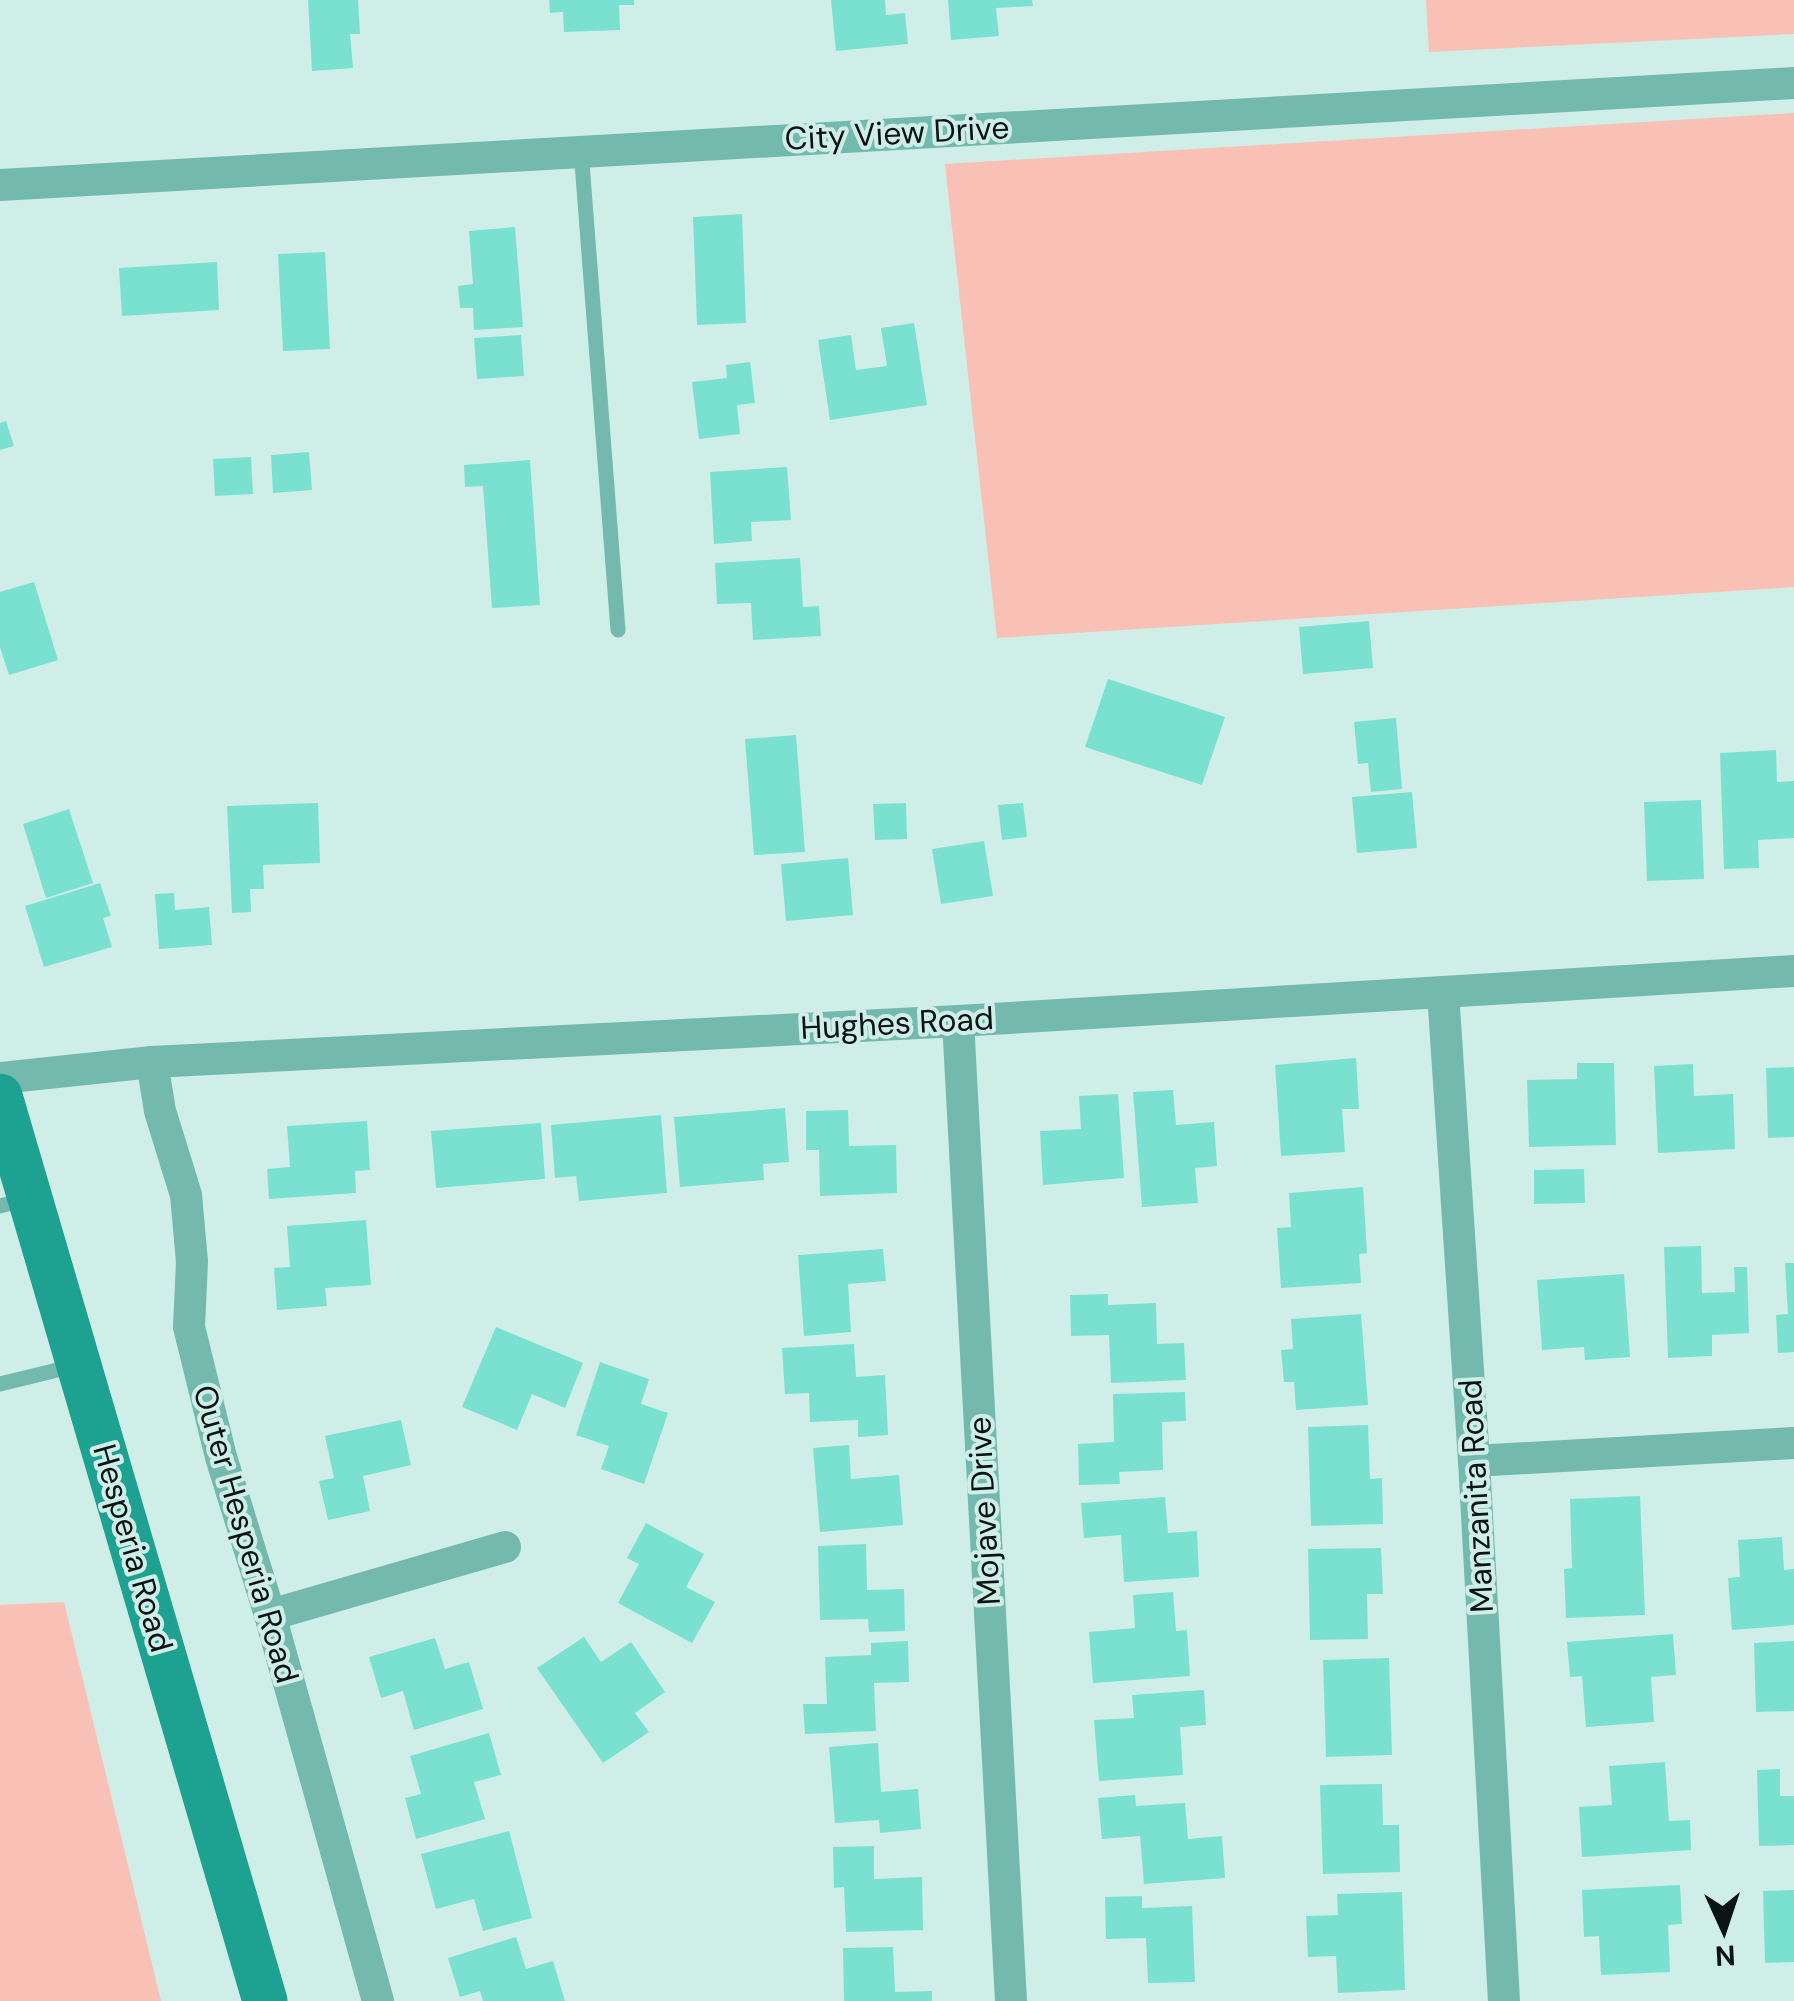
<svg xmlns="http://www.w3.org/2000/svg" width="1794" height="2001" font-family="'DM Sans',sans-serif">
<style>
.green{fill:#f9c0b5}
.building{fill:#7ae1d1}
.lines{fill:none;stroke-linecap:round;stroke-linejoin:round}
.service{stroke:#74b9ad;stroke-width:15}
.minor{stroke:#74b9ad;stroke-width:32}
.secondary{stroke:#1da191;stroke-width:45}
.labels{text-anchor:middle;stroke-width:8;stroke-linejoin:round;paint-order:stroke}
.street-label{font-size:32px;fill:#0a1513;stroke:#d0eee8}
</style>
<rect width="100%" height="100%" fill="#d0eee8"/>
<g class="green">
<polygon points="1426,0 1794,0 1794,34 1429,52"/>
<polygon points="1794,113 1794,587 997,638 945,164"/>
<polygon points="64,1602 161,2001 0,2001 0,1605"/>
</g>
<g class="building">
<polygon points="308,0 358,0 360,34 350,34 353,68 312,71"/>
<polygon points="549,0 634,0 634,5 619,5 620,30 564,32 563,12 550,13"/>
<polygon points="831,0 885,0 886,15 905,13 908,44 836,51"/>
<polygon points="948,0 1032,0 1033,6 996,8 999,36 951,40"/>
<polygon points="742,214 746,323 697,325 693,217"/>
<polygon points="515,227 523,327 474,330 473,308 460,308 458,286 473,284 469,231"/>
<polygon points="325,252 330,349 283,351 278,254"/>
<polygon points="217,262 219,310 122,316 119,268"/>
<polygon points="914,323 927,405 830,420 818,340 851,335 856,370 887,366 881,328"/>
<polygon points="521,335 524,376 477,379 474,338"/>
<polygon points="750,362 755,403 737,405 740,434 699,439 692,382 727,378 726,365"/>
<polygon points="6,421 14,446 0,450 0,423"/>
<polygon points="309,452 312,490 273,493 271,455"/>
<polygon points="251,457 253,494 215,496 213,459"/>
<polygon points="530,460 540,605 492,608 483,486 465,487 464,465"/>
<polygon points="787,467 791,520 751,522 752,541 714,544 710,472"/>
<polygon points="800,558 803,607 819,606 821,636 753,640 751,603 717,604 715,563"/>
<polygon points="34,582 58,660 9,675 0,647 0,592"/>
<polygon points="1369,621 1373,668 1303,674 1299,627"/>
<polygon points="1108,679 1225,717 1202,785 1085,747"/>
<polygon points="1396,718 1402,789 1371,792 1368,763 1358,764 1354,722"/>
<polygon points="796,735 805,852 754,855 745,739"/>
<polygon points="1776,750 1777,782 1794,781 1794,838 1758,840 1759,868 1724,869 1720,753"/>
<polygon points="1412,792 1417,848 1357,853 1352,797"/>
<polygon points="1701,800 1704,879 1647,881 1644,802"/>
<polygon points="318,803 320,863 263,865 264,889 250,889 251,912 232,913 227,806"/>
<polygon points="906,803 907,839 875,840 873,804"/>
<polygon points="1023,803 1027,837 1002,840 998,805"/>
<polygon points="69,809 93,883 46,898 23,824"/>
<polygon points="984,841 993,896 941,904 932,849"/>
<polygon points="848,858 853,915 786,921 781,864"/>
<polygon points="100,883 111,916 103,918 112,947 44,967 25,906"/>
<polygon points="174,893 175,910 209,907 212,945 159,949 155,894"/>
<polygon points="1356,1058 1359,1109 1342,1109 1345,1152 1281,1156 1275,1065"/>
<polygon points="1577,1063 1614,1063 1616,1145 1529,1147 1527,1080 1577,1079"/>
<polygon points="1693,1064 1694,1096 1733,1094 1735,1149 1658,1153 1654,1066"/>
<polygon points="1794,1067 1794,1137 1768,1138 1766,1068"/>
<polygon points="1173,1090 1176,1125 1214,1122 1217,1166 1195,1168 1198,1203 1142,1207 1133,1092"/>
<polygon points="1118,1094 1124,1178 1043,1185 1040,1131 1081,1129 1079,1096"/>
<polygon points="785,1108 789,1162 763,1164 764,1180 680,1187 674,1117"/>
<polygon points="848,1110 849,1146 896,1145 897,1193 820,1196 819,1150 806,1150 806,1111"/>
<polygon points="661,1115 667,1193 579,1201 576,1176 555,1178 551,1125"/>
<polygon points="367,1121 370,1170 355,1171 356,1193 269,1199 267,1169 290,1167 287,1126"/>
<polygon points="541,1123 545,1179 436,1188 431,1131"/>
<polygon points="1584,1169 1585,1203 1534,1204 1534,1170"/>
<polygon points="1363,1187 1367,1253 1359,1254 1361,1283 1281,1288 1277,1228 1291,1227 1289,1193"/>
<polygon points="366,1220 371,1285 325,1288 327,1306 277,1310 274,1268 290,1267 287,1226"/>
<polygon points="1701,1246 1702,1293 1735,1292 1734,1267 1747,1267 1749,1333 1712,1335 1712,1356 1668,1358 1664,1247"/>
<polygon points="883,1249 886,1281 848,1284 851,1332 804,1336 798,1255"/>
<polygon points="1785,1263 1794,1263 1794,1352 1778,1353 1776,1315 1788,1314"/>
<polygon points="1624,1274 1630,1357 1585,1360 1584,1347 1542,1350 1537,1280"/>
<polygon points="1108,1294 1108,1305 1156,1303 1157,1344 1184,1343 1186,1380 1111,1383 1109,1335 1071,1336 1070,1295"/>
<polygon points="1361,1314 1368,1405 1296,1410 1294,1382 1284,1382 1281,1350 1293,1349 1291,1319"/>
<polygon points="496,1327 583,1363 565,1408 532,1394 517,1430 462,1407"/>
<polygon points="854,1344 856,1377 885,1375 888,1435 858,1437 858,1420 810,1422 809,1393 785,1394 782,1348"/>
<polygon points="600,1362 649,1379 641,1404 668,1413 644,1484 601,1469 609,1446 576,1435"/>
<polygon points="1185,1392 1186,1421 1162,1422 1163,1470 1119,1472 1120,1484 1079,1485 1078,1444 1114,1442 1113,1394"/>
<polygon points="401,1420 411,1465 363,1476 370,1511 328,1520 319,1481 334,1478 325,1436"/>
<polygon points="1368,1425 1370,1479 1382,1478 1383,1524 1311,1526 1308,1427"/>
<polygon points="849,1445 851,1479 899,1475 903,1525 820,1532 813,1448"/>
<polygon points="1640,1496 1645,1615 1566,1618 1564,1569 1572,1568 1570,1499"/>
<polygon points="1165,1497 1168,1533 1197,1531 1199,1577 1124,1582 1121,1535 1084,1538 1081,1503"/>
<polygon points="646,1523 704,1554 686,1587 715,1602 692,1643 618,1603 639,1564 627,1558"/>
<polygon points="1782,1537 1784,1570 1794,1569 1794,1625 1732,1630 1728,1578 1740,1577 1738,1540"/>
<polygon points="866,1544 867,1590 904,1589 905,1631 869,1632 868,1619 820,1620 818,1546"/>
<polygon points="1381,1548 1383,1594 1367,1594 1368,1639 1310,1640 1308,1549"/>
<polygon points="1173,1592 1176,1631 1187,1630 1190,1676 1093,1683 1089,1632 1135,1628 1133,1595"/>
<polygon points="1673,1634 1676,1675 1651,1677 1654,1722 1586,1727 1582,1676 1570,1677 1567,1642"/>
<polygon points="584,1637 601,1662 631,1642 665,1692 635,1713 649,1732 603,1763 537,1668"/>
<polygon points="435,1638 445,1669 469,1662 483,1709 414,1730 403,1691 381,1698 369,1657"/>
<polygon points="908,1641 909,1682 874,1683 876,1731 805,1734 803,1704 827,1704 825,1657 871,1655 871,1643"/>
<polygon points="1794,1641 1794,1711 1756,1712 1754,1643"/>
<polygon points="1389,1658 1392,1755 1326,1757 1323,1660"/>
<polygon points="1204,1690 1206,1725 1180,1727 1183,1775 1099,1781 1094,1720 1134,1718 1132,1695"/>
<polygon points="489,1733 501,1775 474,1782 485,1819 416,1839 405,1798 421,1794 410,1756"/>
<polygon points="878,1743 881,1792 918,1789 921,1829 880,1833 879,1820 835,1823 829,1747"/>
<polygon points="1665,1762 1669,1821 1690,1820 1691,1850 1582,1857 1579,1807 1612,1805 1609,1766"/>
<polygon points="1780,1769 1780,1796 1794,1796 1794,1845 1759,1846 1757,1770"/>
<polygon points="1382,1784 1383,1825 1399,1825 1400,1872 1323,1874 1320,1785"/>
<polygon points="1135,1795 1136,1806 1185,1803 1188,1839 1222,1836 1225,1878 1144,1884 1140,1836 1102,1839 1098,1798"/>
<polygon points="509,1831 532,1918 483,1931 474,1899 436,1909 421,1854"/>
<polygon points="874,1846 874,1879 922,1877 923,1930 846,1932 844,1887 834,1888 833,1847"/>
<polygon points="1680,1885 1682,1924 1668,1925 1670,1972 1601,1975 1599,1936 1584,1937 1582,1890"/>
<polygon points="1794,1890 1794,1962 1765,1963 1763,1891"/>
<polygon points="1402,1892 1405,1990 1338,1993 1336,1956 1308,1957 1306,1916 1338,1915 1337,1894"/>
<polygon points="1142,1896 1142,1908 1192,1906 1195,1982 1148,1983 1146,1938 1106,1939 1105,1897"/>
<polygon points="516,1937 526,1969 553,1961 565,2001 483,2001 480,1991 460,1997 448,1958"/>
<polygon points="893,1947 895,1992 932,1991 932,2001 844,2001 843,1948"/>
</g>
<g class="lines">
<g class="service">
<polyline points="581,150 618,630"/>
<polyline points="0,1206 27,1199"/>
<polyline points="0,1384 74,1366"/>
</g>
<g class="minor">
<polyline points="0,185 1794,83"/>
<polyline points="1443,992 1474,1461 1504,2001"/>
<polyline points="958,1021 1011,2001"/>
<polyline points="152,1062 160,1111 186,1195 192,1262 189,1327 221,1457 270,1615 378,2001"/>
<polyline points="0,1078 152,1062 958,1021 1794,971"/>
<polyline points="1474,1461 1794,1443"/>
<polyline points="270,1615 505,1547"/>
</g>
<polyline class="secondary" points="0,1096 265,2001"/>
</g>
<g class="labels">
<g class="street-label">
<text transform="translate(897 133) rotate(-3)" y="11">City View Drive</text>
<text transform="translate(897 1023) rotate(-3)" y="11">Hughes Road</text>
<text transform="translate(1476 1496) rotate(-93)" y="11">Manzanita Road</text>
<text transform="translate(984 1511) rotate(-93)" y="11">Mojave Drive</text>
<text transform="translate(246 1534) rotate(74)" y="11">Outer Hesperia Road</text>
<text transform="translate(133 1548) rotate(74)" y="11">Hesperia Road</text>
</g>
</g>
<g transform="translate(1724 1931) rotate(177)" stroke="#d0eee8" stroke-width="8" paint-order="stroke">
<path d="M0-8L18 38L0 25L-18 38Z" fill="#0a1513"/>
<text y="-15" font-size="28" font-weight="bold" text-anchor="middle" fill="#0a1513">N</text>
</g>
</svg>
